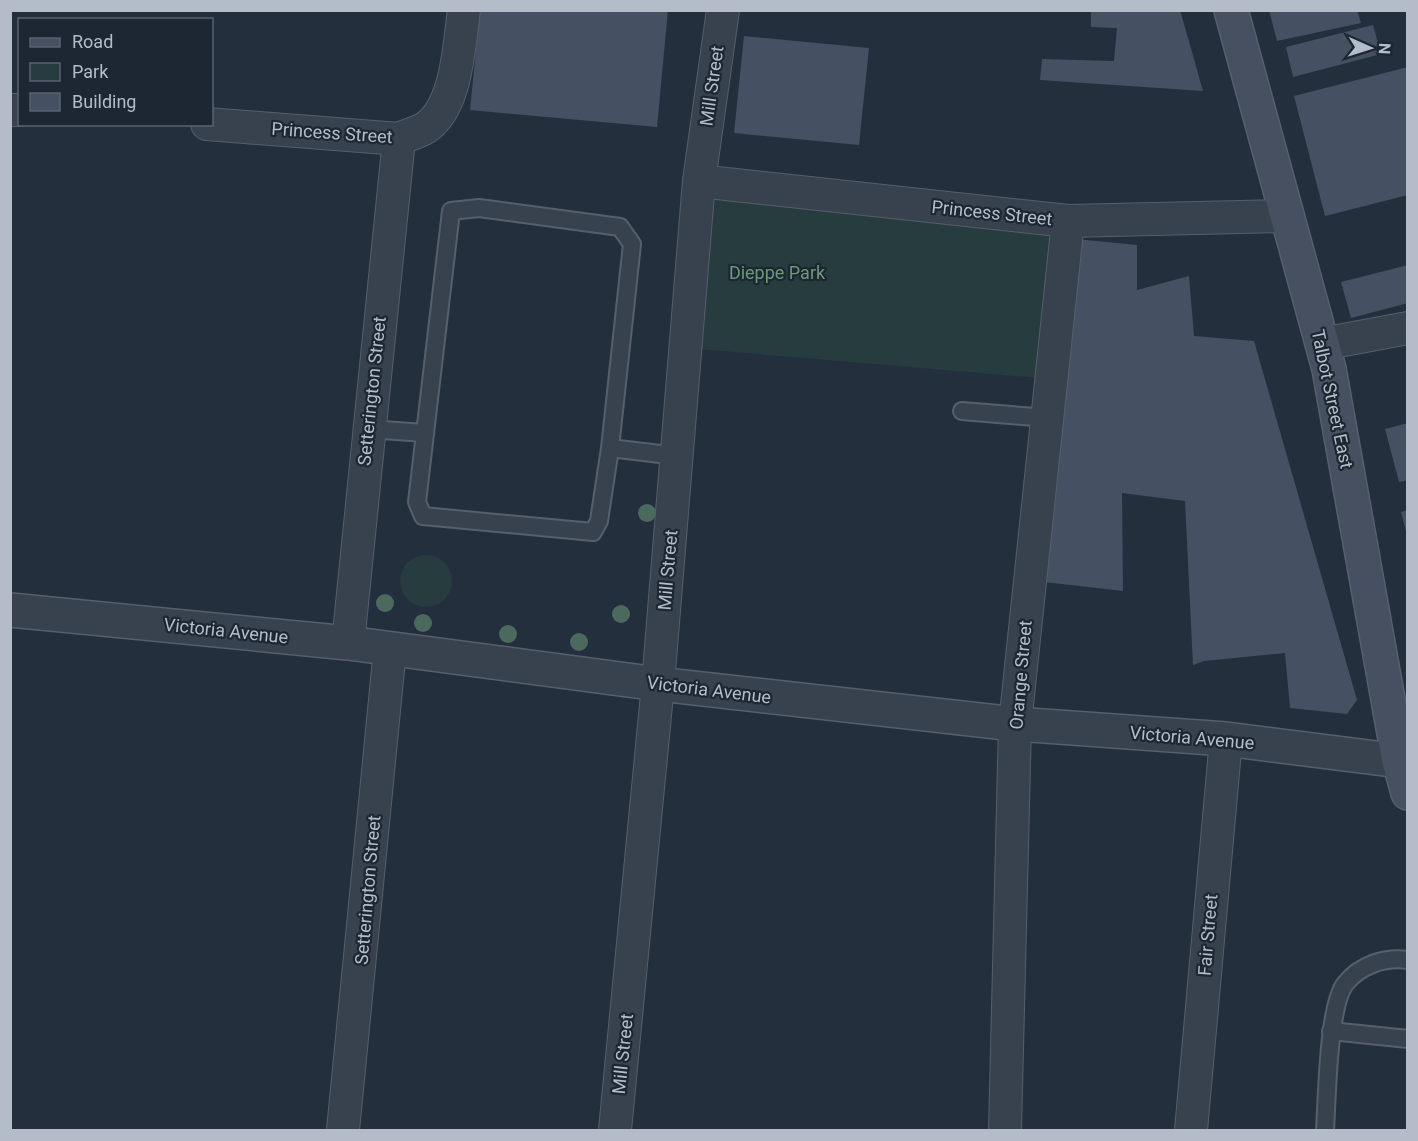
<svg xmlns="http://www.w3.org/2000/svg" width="1418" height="1141" font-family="Roboto,sans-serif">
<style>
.green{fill:#263c3f}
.building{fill:#455162}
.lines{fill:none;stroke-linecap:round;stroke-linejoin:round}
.service-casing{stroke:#565f6c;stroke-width:20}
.minor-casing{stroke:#565f6c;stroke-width:34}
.tertiary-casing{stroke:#565f6c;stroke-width:36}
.secondary-casing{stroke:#565f6c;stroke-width:36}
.service{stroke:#38414e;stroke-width:16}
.minor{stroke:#38414e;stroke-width:32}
.tertiary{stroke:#38414e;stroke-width:33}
.secondary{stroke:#465061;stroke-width:33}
.tree{fill:#4b6a5d}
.labels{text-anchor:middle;stroke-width:4.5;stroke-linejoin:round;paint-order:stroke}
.street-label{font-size:18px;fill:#b4bcc9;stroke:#1d2633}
.park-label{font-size:18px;fill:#6b9a76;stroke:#1d2633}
</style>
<rect width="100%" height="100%" fill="#242f3e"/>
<g class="green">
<polygon points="699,181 1068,221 1051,379 686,348"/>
<circle cx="426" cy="581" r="26"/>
</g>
<g class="building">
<polygon points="480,10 668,10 657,127 470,110"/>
<polygon points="1091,10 1180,10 1203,91 1040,80 1042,59 1114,61 1117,28 1091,27"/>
<polygon points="1269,10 1357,10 1361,23 1277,41"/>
<polygon points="1373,25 1381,54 1293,77 1286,47"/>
<polygon points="744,36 869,48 859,145 734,133"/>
<polygon points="1408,67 1408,195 1325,216 1294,96"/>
<polygon points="1076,239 1137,245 1137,290 1189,276 1194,336 1254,341 1357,700 1347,714 1290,708 1285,653 1204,661 1193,665 1185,501 1122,493 1123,591 1044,582"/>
<polygon points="1408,265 1408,303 1351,318 1341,282"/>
<polygon points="1408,423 1408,480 1399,482 1385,429"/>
<polygon points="1408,510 1408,535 1407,535 1401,512"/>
</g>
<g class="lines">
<defs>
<g id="service">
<polyline points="962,411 1047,418"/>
<polyline points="368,429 425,433"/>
<polyline points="610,448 599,521 593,532 423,516 417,502 451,211 479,208 620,227 632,244 610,448 677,456"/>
<polyline points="1331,1031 1408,1039"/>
<path d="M1325,1130C1327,1100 1328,1006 1345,984C1360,965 1384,957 1408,960"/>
</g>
<g id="minor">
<polyline points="10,110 20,110"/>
<path d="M207,124L399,139C407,135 417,133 425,128C457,108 459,45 464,10"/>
<polyline points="699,181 1068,221 1287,216"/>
<polyline points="1322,344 1408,328"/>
<polyline points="348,643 399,139"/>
<polyline points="343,1130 390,649"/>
<polyline points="615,1130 658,684 699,181 723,10"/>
<polyline points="1005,1130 1015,724 1068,221"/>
<polyline points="1191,1130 1226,739"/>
</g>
<polyline id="tertiary" points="10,610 348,643 658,684 1015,724 1226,739 1408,762"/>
<polyline id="secondary" points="1231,10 1329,369 1399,761 1408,793"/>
</defs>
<use href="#service" class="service-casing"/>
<use href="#minor" class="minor-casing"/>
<use href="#tertiary" class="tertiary-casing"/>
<use href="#secondary" class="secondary-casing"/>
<use href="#service" class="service"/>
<use href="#minor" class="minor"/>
<use href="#tertiary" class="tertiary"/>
<use href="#secondary" class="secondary"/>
</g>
<g class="tree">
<circle cx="647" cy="513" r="9"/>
<circle cx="385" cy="603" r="9"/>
<circle cx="621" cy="614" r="9"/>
<circle cx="423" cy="623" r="9"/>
<circle cx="508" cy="634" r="9"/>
<circle cx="579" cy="642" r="9"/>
</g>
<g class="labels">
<g class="street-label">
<text transform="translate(712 86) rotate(-82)" y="6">Mill Street</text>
<text transform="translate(332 133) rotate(4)" y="6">Princess Street</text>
<text transform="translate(992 213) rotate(6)" y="6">Princess Street</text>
<text transform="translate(372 391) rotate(-84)" y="6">Setterington Street</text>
<text transform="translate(1332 399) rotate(78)" y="6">Talbot Street East</text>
<text transform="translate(668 570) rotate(-85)" y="6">Mill Street</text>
<text transform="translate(226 631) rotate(6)" y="6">Victoria Avenue</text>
<text transform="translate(1021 675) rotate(-85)" y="6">Orange Street</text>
<text transform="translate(709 690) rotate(7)" y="6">Victoria Avenue</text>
<text transform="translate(1192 738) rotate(5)" y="6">Victoria Avenue</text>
<text transform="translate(368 890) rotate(-85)" y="6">Setterington Street</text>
<text transform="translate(1208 935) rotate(-85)" y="6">Fair Street</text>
<text transform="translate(623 1054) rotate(-84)" y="6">Mill Street</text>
</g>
<g class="park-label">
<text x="777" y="279">Dieppe Park</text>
</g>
</g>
<rect width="1418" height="1141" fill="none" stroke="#b4bcc9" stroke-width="24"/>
<rect x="18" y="18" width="195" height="108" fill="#1d2633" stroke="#59626f" stroke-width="1.5"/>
<rect x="30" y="38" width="30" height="9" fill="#465061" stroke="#59626f" stroke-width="1.5"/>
<text x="72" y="48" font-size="18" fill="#b4bcc9">Road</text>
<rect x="30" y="63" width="30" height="18" fill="#263c3f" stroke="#59626f" stroke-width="1.5"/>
<text x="72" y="78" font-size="18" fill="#b4bcc9">Park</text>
<rect x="30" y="93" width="30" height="18" fill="#455162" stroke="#59626f" stroke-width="1.5"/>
<text x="72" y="108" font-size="18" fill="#b4bcc9">Building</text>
<g transform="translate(1370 48) rotate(93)" stroke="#1d2633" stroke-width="4.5" paint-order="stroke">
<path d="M0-4.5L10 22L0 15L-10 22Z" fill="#b4bcc9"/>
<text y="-9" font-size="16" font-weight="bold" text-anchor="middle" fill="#b4bcc9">N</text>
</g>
</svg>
